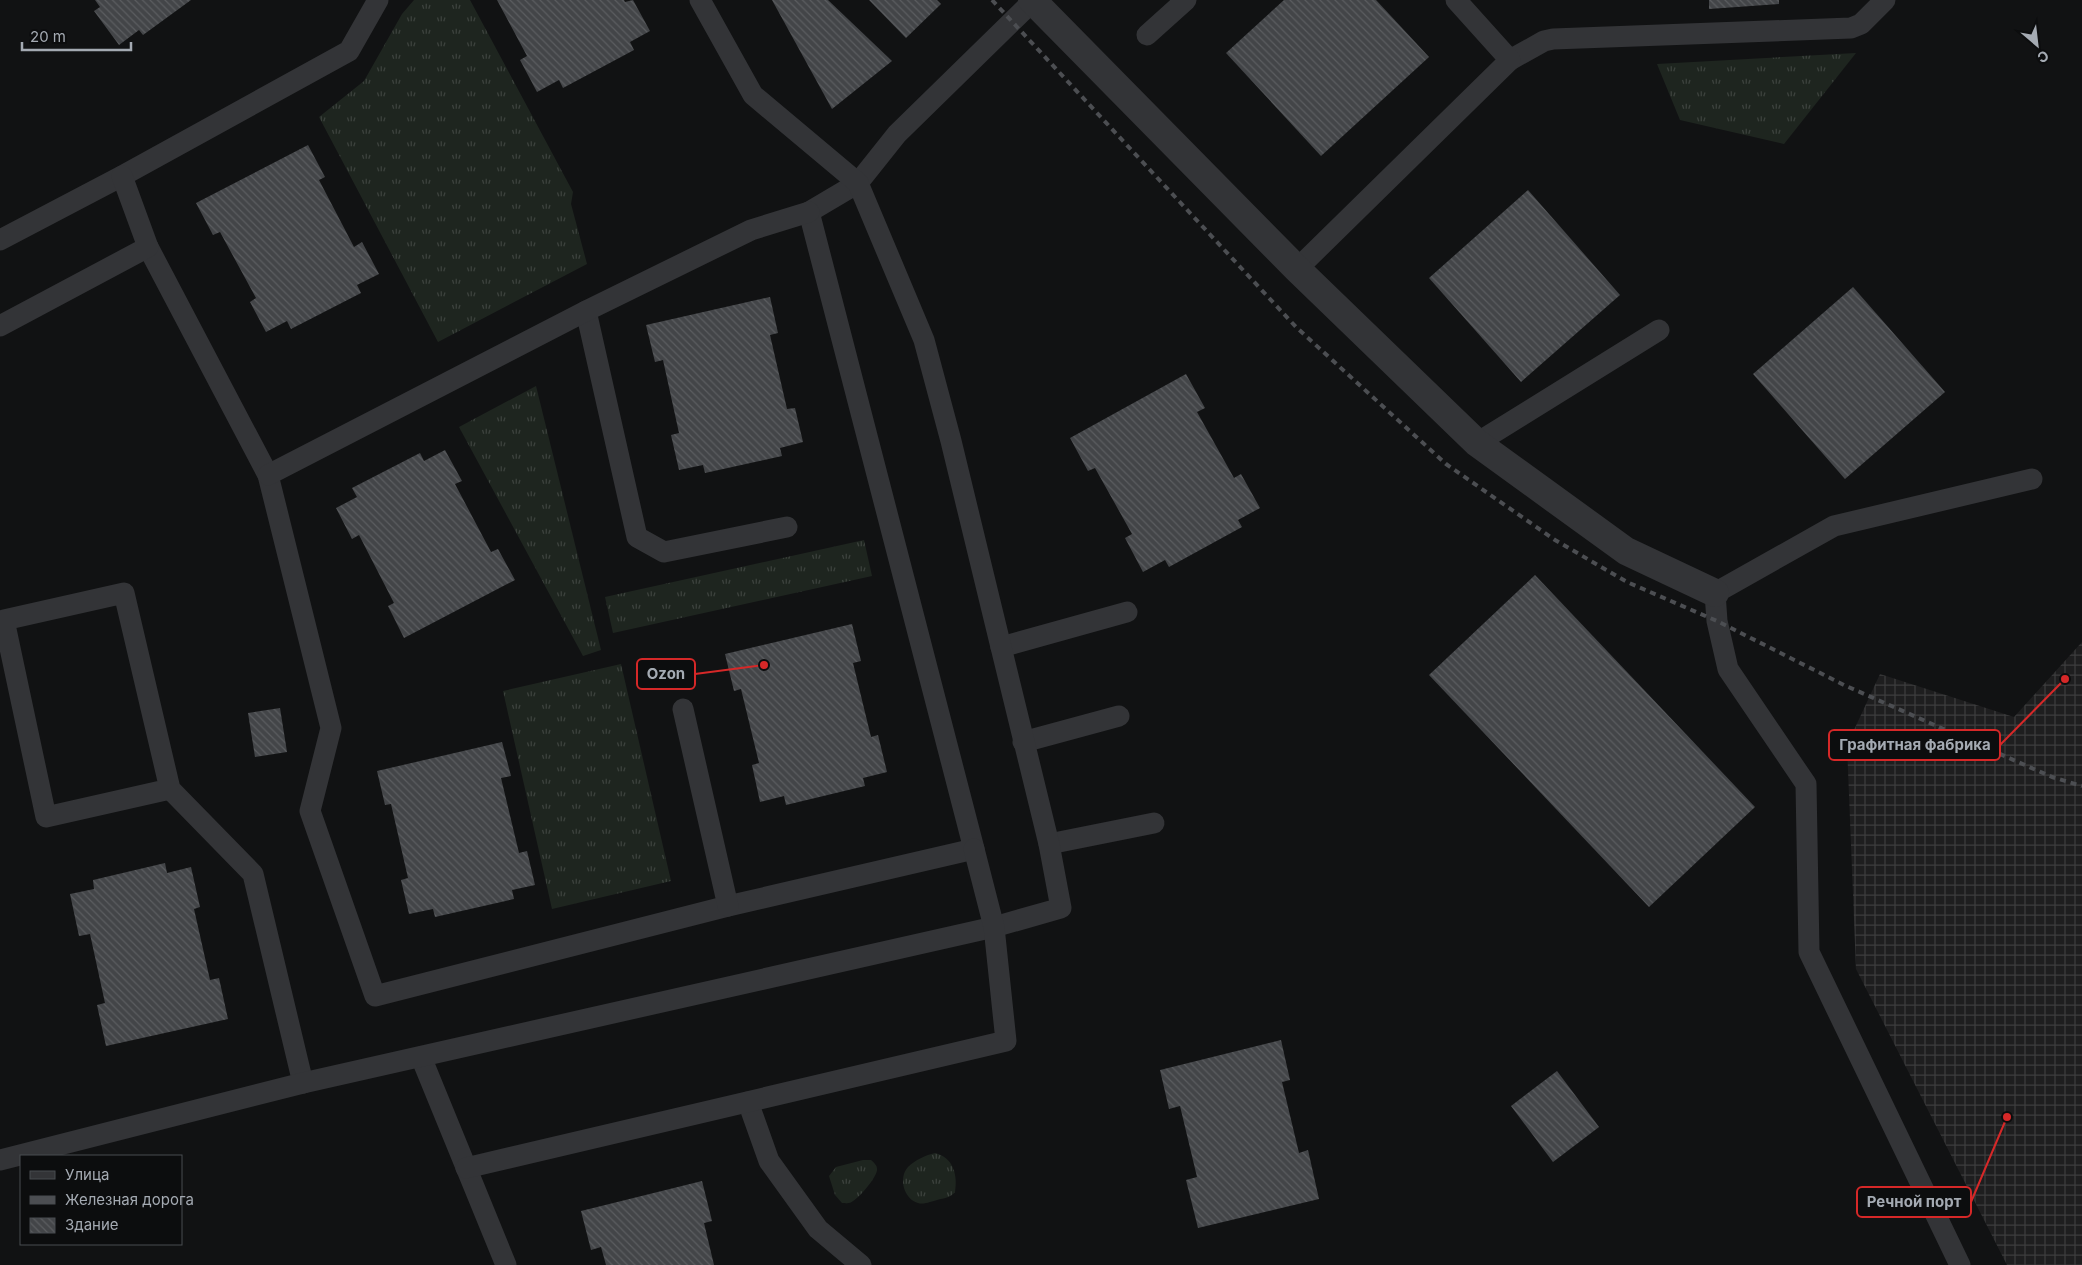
<svg xmlns="http://www.w3.org/2000/svg" width="2082" height="1265" font-family="Inter,sans-serif">
<style>
.industrial{fill:url(#industrial-grid)}
.grass{fill:url(#grass-tufts)}
.building{fill:url(#building-back-hatch)}
.lines{fill:none;stroke-linecap:round;stroke-linejoin:round}
.lane{stroke:#333437;stroke-width:21}
.street{stroke:#333437;stroke-width:28}
.rail{stroke:#4c4e52;stroke-width:4;stroke-dasharray:6 5;stroke-linecap:butt}
.leader{fill:none;stroke:#d62828;stroke-width:2}
.callout-dot{fill:#d62828;stroke:#0c0d0e;stroke-width:2}
.callout{fill:#0c0d0e;stroke:#d62828;stroke-width:2}
.callout-label{font-size:15px;text-anchor:middle;font-weight:bold;fill:#a4aab2}
</style>
<defs>
<pattern id="industrial-grid" width="8" height="8" patternUnits="userSpaceOnUse" patternTransform="scale(1.25)"><rect width="8" height="8" fill="#1e1e1f"/><path d="M0 4h8M4 0v8" fill="none" stroke="#3c3c3d"/></pattern>
<pattern id="grass-tufts" width="24" height="20" patternUnits="userSpaceOnUse" patternTransform="scale(1.25)"><rect width="24" height="20" fill="#1e251f"/><path d="M3 7l-1-3M5 7V3M7 7l1-3M15 17l-1-3M17 17v-4M19 17l1-3" fill="none" stroke="#3c423d"/></pattern>
<pattern id="building-back-hatch" width="6" height="6" patternUnits="userSpaceOnUse" patternTransform="scale(1.25)"><rect width="6" height="6" fill="#434548"/><path d="M-1 5l2 2M0 0l6 6M5-1l2 2" fill="none" stroke="#5b5d60"/></pattern>
</defs>
<rect width="100%" height="100%" fill="#111213"/>
<polygon class="industrial" points="2082,642 2082,1265 2007,1265 1856,969 1847,745 1880,674 2014,717"/>
<g class="grass">
<polygon points="414,0 470,0 573,192 571,204 587,264 438,342 319,117 364,81 402,14"/>
<polygon points="1856,53 1784,144 1680,120 1657,64"/>
<polygon points="536,386 601,650 583,656 459,427"/>
<polygon points="864,540 872,576 613,633 605,597"/>
<polygon points="621,664 671,881 552,909 503,691"/>
<path d="M935,1153C953,1157 958,1175 955,1192C950,1198 944,1198 937,1200C932,1201 924,1205 918,1203C904,1199 898,1178 908,1167C915,1160 926,1155 935,1153Z"/>
<path d="M863,1160H871C874,1163 877,1165 877,1169C878,1176 859,1198 853,1201C850,1204 846,1203 842,1203L835,1195L829,1176L836,1167Z"/>
</g>
<g class="building">
<polygon points="95,0 191,0 143,35 139,30 119,45 94,11 100,7"/>
<polygon points="497,0 624,0 625,2 633,0 650,31 630,42 634,50 563,88 559,80 537,92 520,60 527,56"/>
<polygon points="772,0 828,0 892,61 832,109"/>
<polygon points="869,0 937,0 941,4 906,38"/>
<polygon points="1284,0 1376,0 1429,57 1321,156 1226,53"/>
<polygon points="1709,0 1779,0 1779,4 1709,9"/>
<polygon points="308,145 325,177 319,180 354,247 362,242 379,274 357,285 361,293 291,329 287,321 266,332 250,302 256,298 220,232 213,235 196,203"/>
<polygon points="1528,190 1620,295 1521,382 1429,278"/>
<polygon points="1853,287 1945,392 1845,479 1753,374"/>
<polygon points="770,297 778,333 770,335 787,409 795,408 803,442 780,448 782,456 705,473 703,465 679,470 671,435 679,433 663,360 655,362 646,325"/>
<polygon points="1186,374 1205,408 1197,412 1234,478 1241,474 1260,508 1238,520 1242,527 1169,567 1165,560 1143,572 1125,538 1132,534 1095,468 1088,471 1070,438"/>
<polygon points="445,450 462,481 455,484 491,552 498,549 515,580 404,638 388,606 394,603 359,535 352,539 336,508 357,497 352,488 420,453 424,461"/>
<polygon points="1535,575 1755,807 1649,907 1429,675"/>
<polygon points="852,624 861,661 853,663 871,737 878,735 887,772 863,778 865,786 786,805 784,796 760,802 752,765 759,763 741,689 734,691 725,654"/>
<polygon points="280,708 287,752 255,757 248,713"/>
<polygon points="502,742 511,776 501,778 519,853 527,851 535,885 512,890 514,899 435,917 433,909 409,914 401,880 408,878 391,804 385,805 377,771"/>
<polygon points="165,863 167,873 191,867 200,907 194,909 210,980 219,978 228,1019 106,1046 97,1005 105,1003 90,934 79,936 70,894 94,889 93,880"/>
<polygon points="1281,1040 1290,1080 1282,1082 1299,1153 1308,1150 1319,1199 1198,1228 1186,1180 1197,1177 1180,1106 1169,1109 1160,1070"/>
<polygon points="1557,1071 1599,1127 1553,1162 1511,1106"/>
<polygon points="702,1181 712,1221 704,1223 714,1265 606,1265 601,1247 591,1250 581,1211"/>
</g>
<g class="lines">
<g class="lane">
<polyline points="1147,35 1186,0"/>
<polyline points="1510,60 1544,41 1553,39 1851,28 1861,24 1885,0"/>
<polyline points="0,240 122,176 349,51 378,0"/>
<polyline points="148,247 268,475 331,728 310,811 375,996 728,906 974,849 809,212 858,183 897,134 1033,1"/>
<polyline points="1297,269 1510,60 1456,0"/>
<polyline points="586,311 637,537 664,552 787,527"/>
<polyline points="0,326 148,247 122,176"/>
<polyline points="1477,443 1659,330"/>
<polyline points="268,475 586,311 751,230 809,212"/>
<polyline points="1001,647 1127,612"/>
<polyline points="683,709 728,906"/>
<polyline points="1023,742 1119,716"/>
<polyline points="170,789 124,593 4,620 46,817 170,789 253,874 303,1083"/>
<polyline points="1049,844 1154,823"/>
<polyline points="421,1057 506,1265"/>
<polyline points="748,1102 769,1161 818,1229 861,1265"/>
<polyline points="0,1160 303,1083 994,927 1061,908 1049,844 1001,647 951,441 924,340 858,183 753,95 700,0"/>
<polyline points="466,1168 1006,1041 994,927 974,849"/>
<polyline points="1960,1265 1809,952 1806,784 1728,669 1717,621 1715,593 1834,526 2032,479"/>
</g>
<polyline class="street" points="1032,0 1297,269 1477,443 1626,551 1715,593"/>
<polyline class="rail" points="992,0 1296,327 1446,464 1555,540 1627,582 1717,621 1844,685 2052,777 2082,786"/>
</g>
<path class="leader" d="M764 665L695 674M2065 679L2000 745M2007 1117L1971 1202"/>
<g class="callout-dot">
<circle cx="764" cy="665" r="5"/>
<circle cx="2065" cy="679" r="5"/>
<circle cx="2007" cy="1117" r="5"/>
</g>
<g class="callout">
<rect x="637" y="659" width="58" height="30" rx="5"/>
<rect x="1829" y="730" width="171" height="30" rx="5"/>
<rect x="1857" y="1187" width="114" height="30" rx="5"/>
</g>
<g class="callout-label">
<text x="666" y="679">Ozon</text>
<text x="1915" y="750">Графитная фабрика</text>
<text x="1914" y="1207">Речной порт</text>
</g>
<rect x="20" y="1155" width="162" height="90" fill="#0c0d0e" stroke="#494c50"/>
<rect x="30" y="1171" width="25" height="8" fill="#333437" stroke="#494c50"/>
<text x="65" y="1180" font-size="15" fill="#a4aab2">Улица</text>
<rect x="30" y="1196" width="25" height="8" fill="#4c4e52" stroke="#494c50"/>
<text x="65" y="1205" font-size="15" fill="#a4aab2">Железная дорога</text>
<rect x="30" y="1218" width="25" height="15" fill="url(#building-back-hatch)" stroke="#494c50"/>
<text x="65" y="1230" font-size="15" fill="#a4aab2">Здание</text>
<g transform="translate(2037 45) rotate(152)" stroke="#0c0d0e" stroke-width="4" paint-order="stroke">
<path d="M0-4L9 19L0 12L-9 19Z" fill="#a4aab2"/>
<text y="-8" font-size="14" font-weight="bold" text-anchor="middle" fill="#a4aab2">С</text>
</g>
<path d="M22 42v8h109v-8" fill="none" stroke="#a4aab2" stroke-width="2.5"/>
<text x="30" y="42" font-size="15" fill="#a4aab2" stroke="#0c0d0e" stroke-width="4" paint-order="stroke">20 m</text>
</svg>
